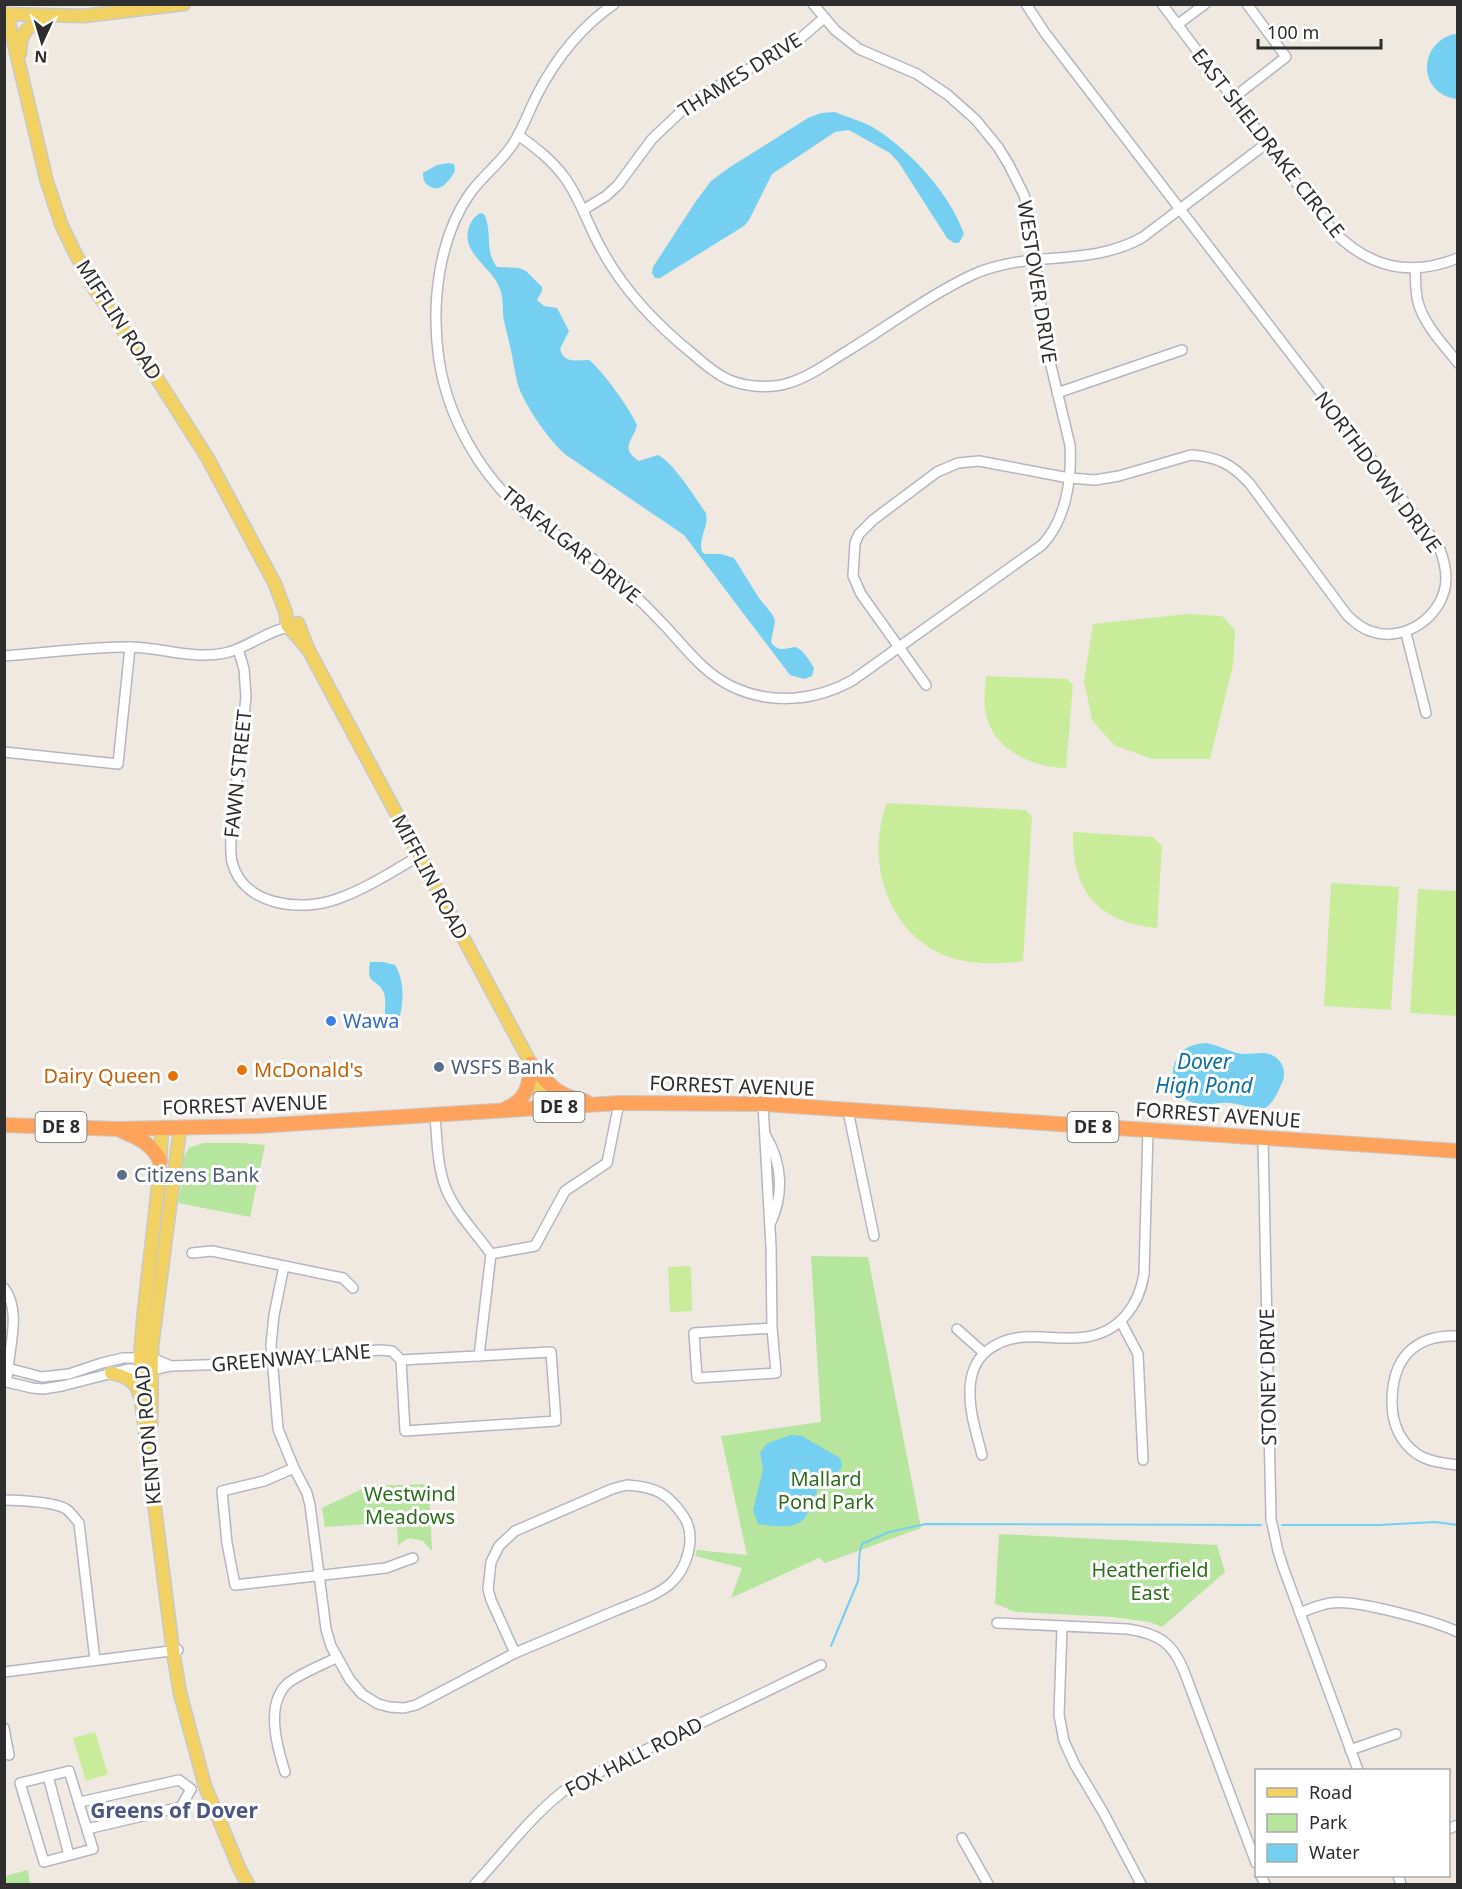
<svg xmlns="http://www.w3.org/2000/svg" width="1462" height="1889" font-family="'Noto Sans',sans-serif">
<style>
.green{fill:#b6e59e}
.pitch{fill:#c9ec9a}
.water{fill:#75cff0}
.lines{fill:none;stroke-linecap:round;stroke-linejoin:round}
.stream{stroke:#75cff0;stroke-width:2}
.minor-casing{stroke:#b4b7c1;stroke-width:12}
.major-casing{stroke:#c9c9c9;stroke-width:15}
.highway-casing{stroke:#c9c9c9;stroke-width:16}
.minor{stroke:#fff;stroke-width:9}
.major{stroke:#f2d163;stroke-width:12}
.highway{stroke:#ffa35c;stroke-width:14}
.shop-dot{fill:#3f7fe0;stroke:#fff;stroke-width:2}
.service-dot{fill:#5c6f8a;stroke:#fff;stroke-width:2}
.food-dot{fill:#e8710a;stroke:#fff;stroke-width:2}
.labels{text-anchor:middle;stroke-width:6;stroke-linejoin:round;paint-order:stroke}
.shield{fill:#fff;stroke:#6d6d6d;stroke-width:1.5}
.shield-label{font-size:18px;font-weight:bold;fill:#2e2e2e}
.street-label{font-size:20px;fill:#2e2e2e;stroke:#fff}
.shop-label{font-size:20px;fill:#366cbe;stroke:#fff;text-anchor:start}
.service-label{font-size:20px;fill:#4e5e75;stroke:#fff;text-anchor:start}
.food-label{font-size:20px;fill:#c56008;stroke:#fff;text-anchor:start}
.park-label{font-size:20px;fill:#2c6e1b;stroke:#fff}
.water-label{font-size:21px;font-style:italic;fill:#0d6fa3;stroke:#fff}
.neighbourhood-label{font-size:21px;font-weight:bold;fill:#4d5680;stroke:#fff}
</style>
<rect width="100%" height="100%" fill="#efe9e1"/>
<g class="green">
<polygon points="203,1143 243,1143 265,1145 250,1217 178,1203 182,1178 183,1158 189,1148"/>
<polygon points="811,1256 868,1257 921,1528 825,1563 819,1558 731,1598 742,1568 695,1556 697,1550 747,1555 721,1436 821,1422"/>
<polygon points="429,1484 432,1551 423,1541 410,1538 402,1542 398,1546 397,1522 325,1527 322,1508 368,1486"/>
<path d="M999,1534L1217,1545L1225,1572L1162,1627L1150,1622L1113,1617L1016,1612C1009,1610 1003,1606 995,1604Z"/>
<polygon points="28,1870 30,1884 5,1884 5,1876"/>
</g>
<g class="pitch">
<polygon points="1187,614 1222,616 1235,630 1233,665 1210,759 1152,759 1114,745 1092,720 1084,681 1093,624"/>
<path d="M986,676L1067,679L1073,685L1066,768C1033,768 992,749 986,714C983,701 985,688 986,676Z"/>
<path d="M887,803L1026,810L1032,817L1023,961C995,965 963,965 937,952C884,925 866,856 887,803Z"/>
<path d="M1073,832L1153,837L1162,846L1157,928C1098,923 1071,890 1073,832Z"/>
<polygon points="1331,883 1399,887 1391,1010 1324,1006"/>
<polygon points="1418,889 1457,891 1457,1016 1410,1013"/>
<polygon points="691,1266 692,1311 670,1312 668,1267"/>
<polygon points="95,1732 108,1774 86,1781 73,1738"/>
</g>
<g class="water">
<path d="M1454,34L1457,35V99C1417,94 1418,43 1454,34Z"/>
<path d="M835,112C848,118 863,121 874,128C911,151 950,194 964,234L959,243H954L947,238L899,163L890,153L849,130L835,132L772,174L749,220L744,226L660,278H655L652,273L653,267L696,201L711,181L730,167L808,118L821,113Z"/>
<path d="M448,163L454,164L455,171C450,180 440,194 429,186C424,183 423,179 423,173L437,165Z"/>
<path d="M480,213L484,214C493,232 484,251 497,267L519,268L526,271L542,287V291L537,300L544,306L557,308L569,331L560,349C564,364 577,360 589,360C603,371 630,409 637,425C633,441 619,448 639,461L658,455C674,463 695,498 706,513C709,528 698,537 702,552L705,554H721L734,558L759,598L772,614L775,621L771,642C779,653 785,648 796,647C805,652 809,660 814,668L812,676L804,679L790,675L684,535L566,455C548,439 528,410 519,388C516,380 515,370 513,361C511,348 507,334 504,321C502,310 504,299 500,289C493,267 460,254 469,227C472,220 474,217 480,213Z"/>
<path d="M370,962H383L395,965C404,979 404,999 400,1016C394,1018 390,1019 385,1014C385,1008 386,999 384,993C377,977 366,987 370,962Z"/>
<path d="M1206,1043C1217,1045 1227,1050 1237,1053C1254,1057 1269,1046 1281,1063C1285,1069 1285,1078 1281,1085C1276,1096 1273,1104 1262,1110C1251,1108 1241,1104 1230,1103C1220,1102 1211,1105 1201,1104C1177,1102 1167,1081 1176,1060C1182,1047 1193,1044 1206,1043Z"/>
<path d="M791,1435L802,1436L840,1458L842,1467C835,1477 824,1480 818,1489C813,1498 811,1507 806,1516C797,1531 773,1526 758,1524L753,1510L763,1470L760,1452L768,1443Z"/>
</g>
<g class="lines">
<g class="stream">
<polyline points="1282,1525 1379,1525 1435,1522 1458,1525"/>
<path d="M831,1646L858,1581C860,1567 857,1557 862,1544L889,1532L926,1524L1261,1525"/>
</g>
<defs>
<g id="minor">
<path d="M614,4C581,27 555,60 537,95C529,111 523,128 513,144C501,162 484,175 471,192C438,238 431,305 439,360C448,418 480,475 525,513C540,525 558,535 575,546C593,558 610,571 625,586C640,600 654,614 667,628C688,651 705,674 733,687C772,705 816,701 853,680L1042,545C1066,520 1072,479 1070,445L1046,345L1030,219L1024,195L1009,165L998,147L976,120L948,95L917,74L859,49L835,30L813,4"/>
<path d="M1162,4L1332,230C1368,267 1409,278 1458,258"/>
<polyline points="1177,25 1205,4"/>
<polyline points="1233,98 1286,57 1247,4"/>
<path d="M518,135C536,148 552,160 565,178C581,200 588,226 602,250C624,291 658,326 694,355C704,364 715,373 727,379C745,387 770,389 789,383C811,376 829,362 849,350C888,326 930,295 972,275C1028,249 1090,268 1143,237L1267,143"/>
<polyline points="583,210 606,196 618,185 652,139 688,105 712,89 775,55 795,43 824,18"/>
<path d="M1415,269C1416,280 1415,292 1418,302C1424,325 1444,345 1458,363"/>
<polyline points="1057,393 1182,350"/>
<polyline points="1406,633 1426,713"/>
<path d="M238,649L244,669L246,697L231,834C231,843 230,853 232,862C243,906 301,912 337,899C366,889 393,871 419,856"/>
<path d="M4,656C46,653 87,647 129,647C161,647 192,660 225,653C248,648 266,631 289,627"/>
<path d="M926,685L861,594L853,576L855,543L859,534L873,520L937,472L958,463L979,461L1069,478L1095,480L1119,476L1191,455C1218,457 1232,464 1250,484L1347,615C1354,622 1361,628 1370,631C1405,644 1445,615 1446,579C1446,567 1443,557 1439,547L1045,33L1026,4"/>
<polyline points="4,752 118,764 130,647"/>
<polyline points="763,1104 771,1247 772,1328 776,1373 697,1378 694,1333 772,1328"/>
<polyline points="848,1111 874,1236"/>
<path d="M435,1115C437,1139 437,1166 446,1189C456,1213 476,1233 491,1254L479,1356"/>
<path d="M766,1136C782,1163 784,1194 771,1222"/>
<polyline points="1263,1137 1271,1519 1278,1551 1283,1567 1358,1770"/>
<polyline points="192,1253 212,1251 343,1278 353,1288"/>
<polyline points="491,1254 535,1246 565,1191 607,1163 619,1103"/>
<polyline points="284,1266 274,1315 271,1345 278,1429 294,1468 307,1493 310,1505 326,1629 331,1646 350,1680 362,1694 378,1704 390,1707 404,1708 416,1705 515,1653"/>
<path d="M4,1288C23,1312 7,1353 7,1382L32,1388L43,1389L62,1386L128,1369L151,1370L171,1366L234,1364L379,1350L392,1351L401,1360L551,1352L556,1421L405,1431L401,1360"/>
<polyline points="1121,1322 1138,1354 1143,1460"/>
<polyline points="957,1329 984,1353"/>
<path d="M1458,1336C1414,1334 1392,1359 1392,1402C1392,1423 1399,1441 1417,1454C1429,1462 1444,1463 1458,1465"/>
<polyline points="7,1368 42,1377 69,1374 102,1363 123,1358 152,1358 171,1366"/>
<path d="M982,1455C977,1435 969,1412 970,1391C970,1376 975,1360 988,1350C1017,1327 1052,1342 1086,1337C1119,1332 1139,1306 1144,1274L1148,1131"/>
<polyline points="294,1468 264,1481 222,1491 227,1543 235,1585 386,1568 413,1558"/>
<path d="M627,1485C656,1487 668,1493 684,1517C697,1537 687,1569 670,1584C656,1596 634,1603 617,1610C583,1624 549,1639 515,1653L491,1600L488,1589L491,1562L499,1546L515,1531L612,1489Z"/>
<path d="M4,1500C18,1500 55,1502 66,1509C71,1512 75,1519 79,1523L95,1660"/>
<path d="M1300,1613C1310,1609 1321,1604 1331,1603C1355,1599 1435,1621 1458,1632"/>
<path d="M997,1623L1128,1629C1159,1634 1172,1642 1184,1671L1256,1863"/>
<polyline points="1062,1627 1059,1715 1064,1741 1075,1765 1103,1812 1141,1884"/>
<polyline points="4,1672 178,1650"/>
<polyline points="4,1728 9,1755"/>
<polyline points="1350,1750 1396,1734"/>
<polygon points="69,1771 93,1849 44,1862 20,1783"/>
<path d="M285,1772C277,1747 265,1705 287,1684C297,1675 324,1664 336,1658"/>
<polyline points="48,1776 69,1855"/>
<polyline points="80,1802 179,1780 191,1789"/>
<polyline points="87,1829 181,1807 191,1789"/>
<polyline points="1448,1829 1458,1825"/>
<polyline points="962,1838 988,1884"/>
<polyline points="1261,1876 1265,1884"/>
<polyline points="1398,1876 1401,1884"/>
<path d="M475,1884C506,1851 532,1814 569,1787L821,1665"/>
</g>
<g id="major">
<polyline points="4,14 84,16 184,4"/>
<polyline points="7,14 47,182 61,224 75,253 95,290 158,380 207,457 275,584 286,613 287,625 308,649"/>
<path d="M20,53C20,31 28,25 48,20"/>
<polyline points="298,623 308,649 531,1064 540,1086 542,1108"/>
<polyline points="162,1129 159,1179 144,1311 140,1358 142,1407 173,1651 180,1693 205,1786 240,1870 248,1884"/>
<path d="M111,1373C124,1376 135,1379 139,1394"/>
<polyline points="151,1425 152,1346 180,1128"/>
</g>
<g id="highway">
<path d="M531,1064C551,1086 555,1095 585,1101"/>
<path d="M507,1108C527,1100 530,1083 531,1064"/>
<polyline points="4,1125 117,1129 257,1126 619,1103 763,1104 1458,1151"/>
<path d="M122,1131C139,1138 152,1144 160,1161"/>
</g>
</defs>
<use href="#minor" class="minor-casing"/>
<use href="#major" class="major-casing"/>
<use href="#highway" class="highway-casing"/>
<use href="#minor" class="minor"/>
<use href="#major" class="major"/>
<use href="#highway" class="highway"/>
</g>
<circle class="shop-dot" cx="331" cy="1021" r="6"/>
<g class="service-dot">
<circle cx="439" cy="1067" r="6"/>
<circle cx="122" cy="1175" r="6"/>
</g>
<g class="food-dot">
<circle cx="242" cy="1070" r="6"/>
<circle cx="173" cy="1076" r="6"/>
</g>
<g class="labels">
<g class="shield">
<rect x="533.5" y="1092" width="51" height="30" rx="4.5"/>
<rect x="35.5" y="1112" width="51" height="30" rx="4.5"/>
<rect x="1067.5" y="1112" width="51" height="30" rx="4.5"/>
</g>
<g class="shield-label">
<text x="559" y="1113">DE 8</text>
<text x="61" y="1133">DE 8</text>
<text x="1093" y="1133">DE 8</text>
</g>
<g class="street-label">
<text transform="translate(740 75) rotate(-32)" y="7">THAMES DRIVE</text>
<text transform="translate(1268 143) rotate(52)" y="7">EAST SHELDRAKE CIRCLE</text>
<text transform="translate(1037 282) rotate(81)" y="7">WESTOVER DRIVE</text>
<text transform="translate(119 320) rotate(57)" y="7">MIFFLIN ROAD</text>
<text transform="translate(1378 472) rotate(53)" y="7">NORTHDOWN DRIVE</text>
<text transform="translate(571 545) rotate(39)" y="7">TRAFALGAR DRIVE</text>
<text transform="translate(238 774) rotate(-84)" y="7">FAWN STREET</text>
<text transform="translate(430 877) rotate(62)" y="7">MIFFLIN ROAD</text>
<text transform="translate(732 1086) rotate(2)" y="7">FORREST AVENUE</text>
<text transform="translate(245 1105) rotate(-2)" y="7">FORREST AVENUE</text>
<text transform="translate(1218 1115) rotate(4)" y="7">FORREST AVENUE</text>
<text transform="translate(291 1358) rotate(-5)" y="7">GREENWAY LANE</text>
<text transform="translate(1268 1377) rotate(-91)" y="7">STONEY DRIVE</text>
<text transform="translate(148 1435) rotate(-95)" y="7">KENTON ROAD</text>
<text transform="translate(634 1757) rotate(-27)" y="7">FOX HALL ROAD</text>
</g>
<g class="shop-label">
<text x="343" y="1028">Wawa</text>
</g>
<g class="service-label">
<text x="451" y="1074">WSFS Bank</text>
<text x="134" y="1182">Citizens Bank</text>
</g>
<g class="food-label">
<text x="254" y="1077">McDonald's</text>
<text x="161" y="1083" text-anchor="end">Dairy Queen</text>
</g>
<g class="park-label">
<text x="826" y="1486">Mallard<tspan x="826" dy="23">Pond Park</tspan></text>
<text x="410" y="1501">Westwind<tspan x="410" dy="23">Meadows</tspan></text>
<text x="1150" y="1577">Heatherfield<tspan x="1150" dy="23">East</tspan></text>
</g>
<g class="water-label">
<text x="1204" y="1069">Dover<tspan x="1204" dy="24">High Pond</tspan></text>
</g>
<g class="neighbourhood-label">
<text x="174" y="1818">Greens of Dover</text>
</g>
</g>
<rect width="1462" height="1889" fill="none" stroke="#2e2e2e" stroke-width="12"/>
<rect x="1255" y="1769" width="195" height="108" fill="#ffffff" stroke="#ababab" stroke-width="1.5"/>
<rect x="1267" y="1788" width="30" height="9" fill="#f2d163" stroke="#ababab" stroke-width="1.5"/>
<text x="1309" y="1799" font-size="18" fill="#2e2e2e">Road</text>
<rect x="1267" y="1814" width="30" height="18" fill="#b6e59e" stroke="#ababab" stroke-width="1.5"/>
<text x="1309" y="1829" font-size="18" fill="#2e2e2e">Park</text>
<rect x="1267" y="1844" width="30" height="18" fill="#75cff0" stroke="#ababab" stroke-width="1.5"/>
<text x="1309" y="1859" font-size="18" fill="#2e2e2e">Water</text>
<g transform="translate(42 42) rotate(184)" stroke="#ffffff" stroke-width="4.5" paint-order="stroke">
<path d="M0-4.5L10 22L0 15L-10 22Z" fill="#2e2e2e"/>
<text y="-9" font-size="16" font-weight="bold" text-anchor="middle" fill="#2e2e2e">N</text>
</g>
<path d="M1258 39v9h123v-9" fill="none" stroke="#2e2e2e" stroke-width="3"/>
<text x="1267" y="39" font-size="18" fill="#2e2e2e" stroke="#ffffff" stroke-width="4.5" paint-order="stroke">100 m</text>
</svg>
